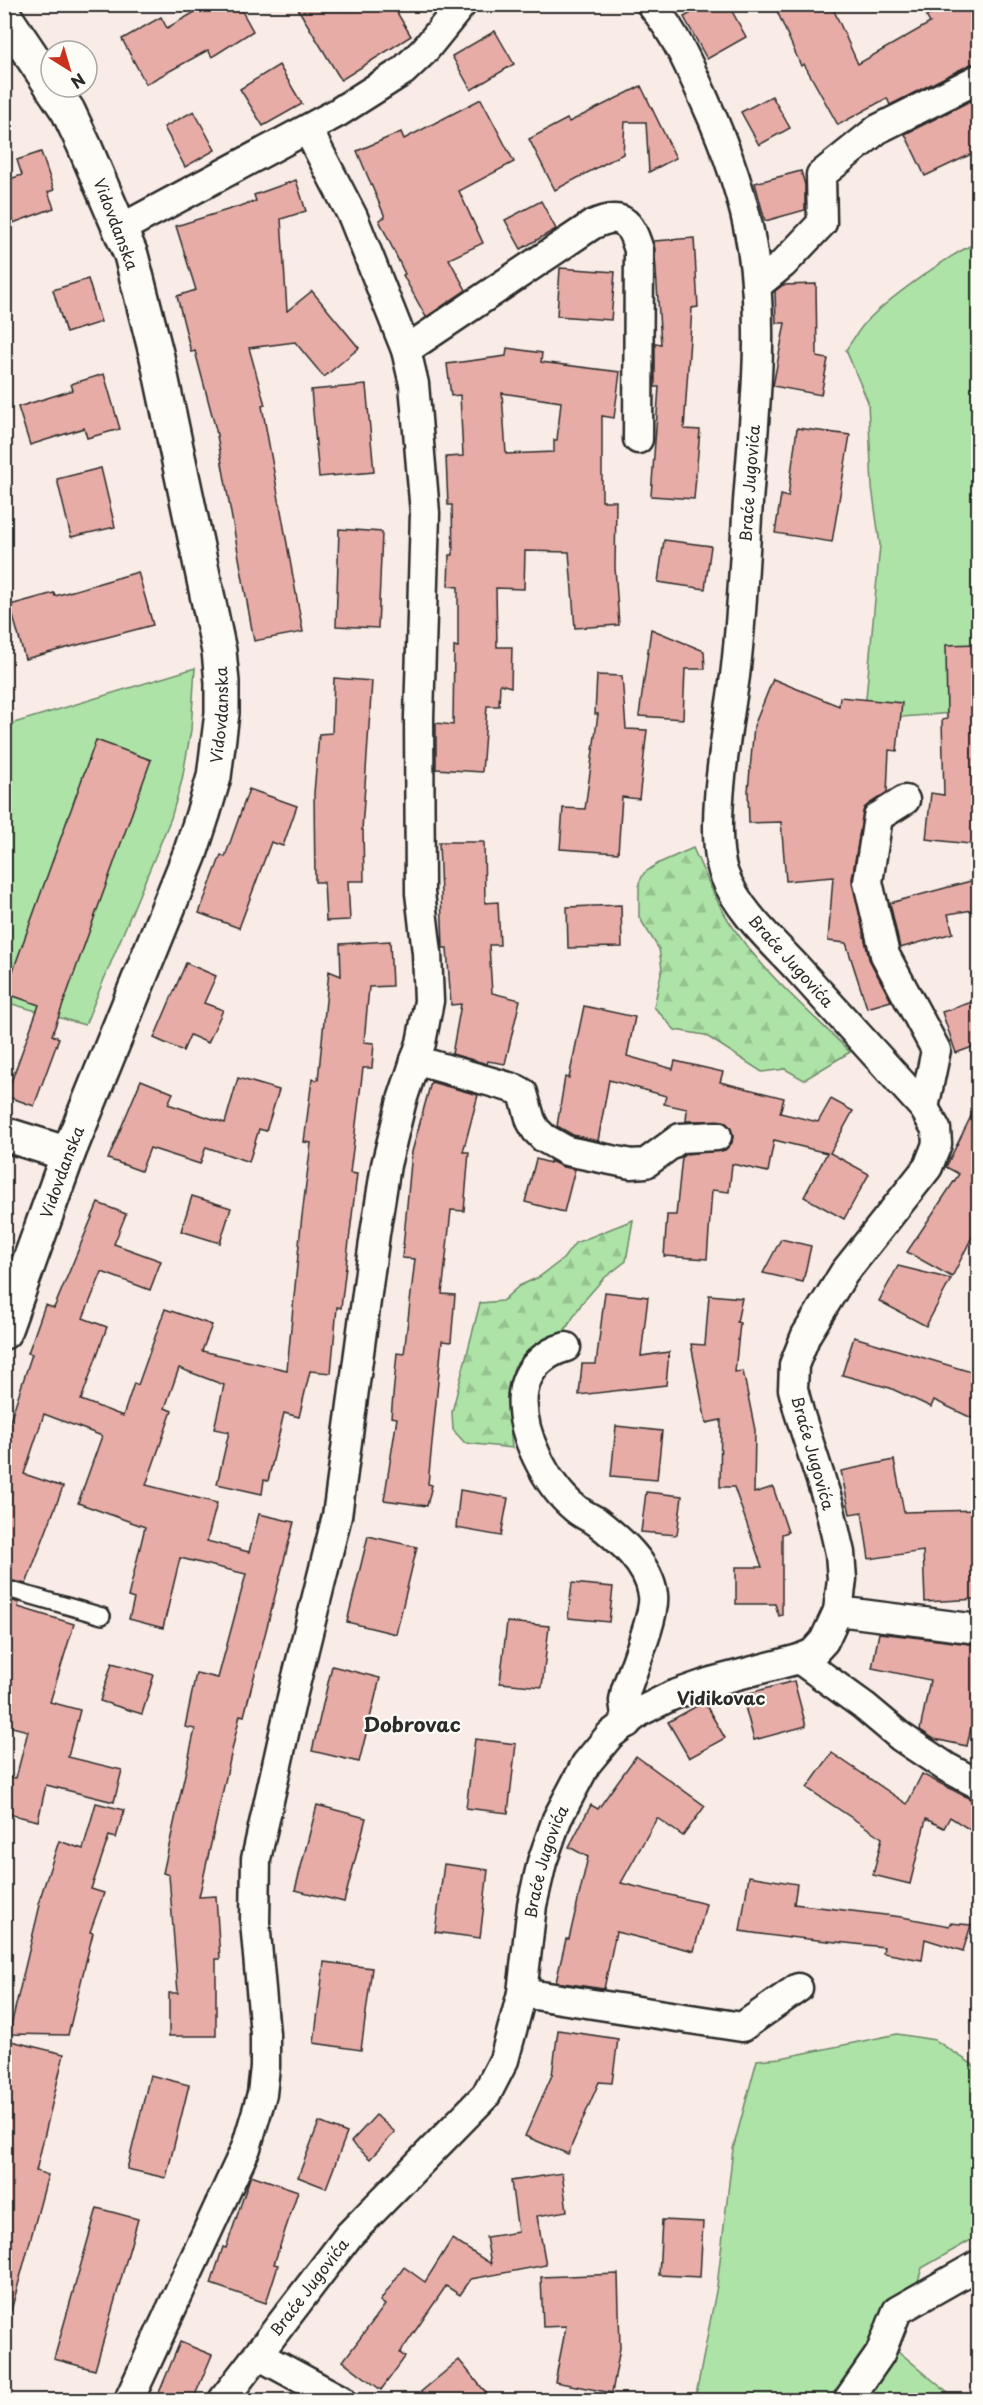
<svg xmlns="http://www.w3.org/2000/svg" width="983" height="2405" font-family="'Playpen Sans',sans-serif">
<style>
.green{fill:#ade3a6;stroke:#6c8768;stroke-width:1.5}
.forest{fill:url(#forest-firs);stroke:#6c8768;stroke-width:1.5}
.building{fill:#e7aca6;stroke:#2b2b2b;stroke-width:1.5;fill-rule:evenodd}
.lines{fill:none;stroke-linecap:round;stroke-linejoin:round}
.lane-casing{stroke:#2b2b2b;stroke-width:20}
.street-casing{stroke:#2b2b2b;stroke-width:33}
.secondary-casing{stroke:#2b2b2b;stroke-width:38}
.lane{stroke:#fdfcf7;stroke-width:15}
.street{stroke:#fdfcf7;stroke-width:28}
.secondary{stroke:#fdfcf7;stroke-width:33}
.labels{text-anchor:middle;stroke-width:4.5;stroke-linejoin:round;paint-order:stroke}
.street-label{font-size:16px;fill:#2b2b2b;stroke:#fdfcf7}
.neighbourhood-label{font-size:18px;font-weight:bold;fill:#2b2b2b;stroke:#fdfcf7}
.quarter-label{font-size:20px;font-weight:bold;fill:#2b2b2b;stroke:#fdfcf7}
</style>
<defs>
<pattern id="forest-firs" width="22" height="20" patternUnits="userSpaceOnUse" patternTransform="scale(1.5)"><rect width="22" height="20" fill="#ade3a6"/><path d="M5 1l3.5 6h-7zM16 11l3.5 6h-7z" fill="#95c38f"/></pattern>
</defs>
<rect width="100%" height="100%" fill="#f9ece7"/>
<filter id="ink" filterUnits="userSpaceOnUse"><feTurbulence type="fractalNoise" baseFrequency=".0167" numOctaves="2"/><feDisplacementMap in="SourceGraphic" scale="12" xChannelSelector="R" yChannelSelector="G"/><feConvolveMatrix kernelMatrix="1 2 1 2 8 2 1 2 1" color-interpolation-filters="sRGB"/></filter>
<g filter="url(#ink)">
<g class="green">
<path d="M978,242V711L864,720L880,545L872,487L868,402L846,350C852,341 858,331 865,323C887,299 949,255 978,242Z"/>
<polygon points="195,668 191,730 182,780 171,818 85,1025 5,1002 4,726"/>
<polygon points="897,2034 935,2040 972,2064 978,2072 978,2236 922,2268 897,2350 956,2400 695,2400 717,2286 733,2149 757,2060 781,2058"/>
</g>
<g class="forest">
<path d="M693,848C706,876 717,905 735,930C764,973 813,1015 850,1052L804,1080L785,1069L762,1072L705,1035L675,1030L654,1007L662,969L659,949L639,917V883L644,873L659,863Z"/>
<polygon points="633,1220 626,1261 603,1279 582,1303 564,1332 529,1349 514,1367 507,1394 512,1448 465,1443 453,1430 452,1412 480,1303 502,1301 519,1286 539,1277 563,1259 575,1243"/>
</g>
<g class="building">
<polygon points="209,4 238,4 253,31 212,57 208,50 146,84 122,39 161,17 167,28"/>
<polygon points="295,4 392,4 411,36 341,80"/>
<polygon points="707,4 728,4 746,37 707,59 684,17"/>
<polygon points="774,4 831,4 858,64 930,23 926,16 950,4 973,4 978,16 978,63 971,64 890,105 887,98 838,125 804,64 801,66"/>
<polygon points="495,31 514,64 471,90 452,56"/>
<polygon points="279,65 302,104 263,126 240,89"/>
<polygon points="641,86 676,158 649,172 646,122 625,122 623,154 555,190 529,139 567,119 569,122"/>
<polygon points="772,96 790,128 759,145 741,112"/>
<polygon points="978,97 978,151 925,176 905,134"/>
<polygon points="481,99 514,162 459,191 483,243 449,259 466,290 426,317 403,275 405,274 379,220 385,217 357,151 401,132 404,139"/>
<polygon points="194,111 215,150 185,167 164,127"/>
<polygon points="41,152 54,190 48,192 54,208 13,223 4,199 4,181 22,175 17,160"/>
<polygon points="801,171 805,185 805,210 765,221 755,183"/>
<polygon points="296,180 306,211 281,219 287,311 312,291 359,348 324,377 295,342 249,348 265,405 262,406 303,632 254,641 216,430 195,351 191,352 177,296 196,290 176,226 256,201 254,195"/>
<polygon points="541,201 556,229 521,249 505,220"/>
<polygon points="694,238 698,307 692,308 684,429 700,430 694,499 651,496 659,387 655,387 655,343 661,344 654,241"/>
<polygon points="560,268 615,272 611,320 557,316"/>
<polygon points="88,279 101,322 66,333 53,290"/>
<polygon points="816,284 817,357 828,359 821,395 773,386 785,323 776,323 775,291 783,285"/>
<path d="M507,348L542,353L541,362L620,372L614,418L602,416V501H616L615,567L619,625L575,628L569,552L525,551L524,589L496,588L497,647H512L511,687L500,684L499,706H487L482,772L436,769V723L453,725L454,646L458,647V587L448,586L449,555H453L452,505H448L446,457L463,456L460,395L451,396L447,364L506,356ZM502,393L561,402L557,440H554V452L506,454Z"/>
<polygon points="104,374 120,429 87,438 84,428 30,445 18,407 73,390 71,384"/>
<polygon points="366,385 374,472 319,477 311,390"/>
<polygon points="797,428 850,435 832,542 775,533 781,495 788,497"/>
<polygon points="101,468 115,527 71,537 57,479"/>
<polygon points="339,529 382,532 378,628 336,626"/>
<polygon points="664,540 711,546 705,589 658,582"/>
<polygon points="138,572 153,625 25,659 10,605 54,593 55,596"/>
<polygon points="651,629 704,651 705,669 685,669 683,719 639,716"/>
<polygon points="978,644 978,845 926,839 931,793 944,795 942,720 947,719 946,645"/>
<polygon points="597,675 622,676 626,729 647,730 639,799 622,797 618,853 560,849 563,808 585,809 598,714 595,714"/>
<polygon points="334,678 372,681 362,830 363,830 364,881 348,881 350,920 326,921 324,882 315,882 314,793 319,734 332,733"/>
<polygon points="773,679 839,706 840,697 902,703 897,751 889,750 887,792 864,808 852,879 869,959 891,1001 867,1008 846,943 828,941 833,877 786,881 781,822 749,823 748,791 754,726"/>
<polygon points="96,740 151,760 52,1035 59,1038 34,1106 6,1096 39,1005 5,993"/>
<polygon points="249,789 297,806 283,846 271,842 239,928 199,913 221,855 225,857"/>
<polygon points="439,842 484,842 485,903 498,902 500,945 489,945 492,993 520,1000 505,1064 488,1061 487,1064 452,1054 461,1004 451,1005 447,948 443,948"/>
<polygon points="978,879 978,909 948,914 953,933 900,948 890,903"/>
<polygon points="621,905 622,947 568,948 567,907"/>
<polygon points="390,941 392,986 369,987 364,1042 374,1043 372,1068 363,1068 350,1173 357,1174 341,1308 337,1307 331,1373 310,1371 299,1417 284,1413 268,1481 264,1480 262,1494 217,1484 229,1432 214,1429 224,1385 179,1368 165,1408 172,1411 146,1485 217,1503 207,1541 249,1552 259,1514 294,1522 244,1716 240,1715 199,1897 216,1896 220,1959 216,1959 216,2036 169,2036 169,1993 178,1993 169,1875 163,1873 195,1729 185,1727 196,1673 218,1678 246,1574 180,1558 163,1628 129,1619 134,1599 128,1597 145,1527 78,1503 102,1436 44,1414 24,1474 63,1487 26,1584 4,1579 4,1439 32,1354 28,1353 45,1305 54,1308 98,1203 126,1214 114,1244 161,1261 150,1290 102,1272 83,1318 107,1327 81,1400 123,1416 134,1383 138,1385 165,1309 212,1325 202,1351 287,1370 301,1224 311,1143 304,1142 312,1079 318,1080 329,971 341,976 340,944"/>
<polygon points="186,963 216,976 204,1003 223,1010 208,1043 190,1035 183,1051 154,1038"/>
<polygon points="978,1000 978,1045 956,1053 942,1012"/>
<polygon points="584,1006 635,1017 627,1056 673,1069 675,1061 723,1072 720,1082 784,1098 780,1113 818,1122 831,1099 853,1111 830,1153 869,1174 844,1219 804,1197 827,1153 774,1140 768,1172 732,1164 729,1192 712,1190 707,1259 664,1256 667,1215 676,1215 682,1157 686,1154 725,1150 732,1143 733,1135 730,1127 724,1121 686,1121 687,1109 664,1104 666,1096 609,1080 598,1141 573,1135 557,1126 565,1077 569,1078"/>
<polygon points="238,1078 279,1090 266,1131 259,1129 249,1162 206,1147 200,1164 150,1148 141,1171 108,1159 141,1080 173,1093 168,1104 225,1123"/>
<polygon points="431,1082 478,1095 463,1152 469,1152 464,1211 451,1210 442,1294 455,1295 451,1342 442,1341 428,1484 432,1485 427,1506 384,1500 397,1418 391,1417 397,1353 404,1354 415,1259 402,1258 412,1152"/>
<polygon points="978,1102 978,1225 952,1277 907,1252 959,1174 946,1167"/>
<polygon points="536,1159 550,1163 550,1161 563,1167 575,1169 564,1212 525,1202"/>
<polygon points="192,1196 231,1208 220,1243 181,1231"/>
<polygon points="781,1239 811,1246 803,1282 763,1273"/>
<polygon points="898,1266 951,1279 926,1326 879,1301"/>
<polygon points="605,1292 648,1297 641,1356 669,1352 666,1385 579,1395 582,1364 596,1364"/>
<polygon points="709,1295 742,1298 737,1322 740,1323 735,1372 743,1371 755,1430 754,1493 773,1487 788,1532 782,1534 782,1615 779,1616 775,1604 736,1604 736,1567 762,1567 734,1487 720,1487 721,1420 706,1423 691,1344 705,1345"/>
<polygon points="854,1337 978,1374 978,1421 934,1400 931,1407 890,1388 842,1375"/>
<polygon points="616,1426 662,1431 657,1480 611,1476"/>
<polygon points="894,1460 904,1512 978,1510 978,1599 925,1602 923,1551 869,1559 862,1512 850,1514 841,1471"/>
<polygon points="460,1490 508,1498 501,1536 456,1528"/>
<polygon points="646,1492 682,1496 677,1535 641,1532"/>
<polygon points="368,1536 417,1547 396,1634 347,1622"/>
<polygon points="572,1583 613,1587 609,1622 568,1618"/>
<polygon points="4,1598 19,1603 18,1607 74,1624 50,1702 80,1710 68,1757 122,1770 114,1802 46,1785 38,1821 4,1813 4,1776 16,1778 28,1731 4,1725"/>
<polygon points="507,1622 549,1626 542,1687 500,1683"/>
<polygon points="879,1633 978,1645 978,1695 967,1746 934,1739 920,1730 930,1680 872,1668"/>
<polygon points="112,1663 154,1675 142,1714 100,1701"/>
<polygon points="332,1666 380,1678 359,1762 312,1751"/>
<polygon points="794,1681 806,1726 754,1740 742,1695"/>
<polygon points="704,1702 725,1738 689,1758 668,1722"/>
<polygon points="475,1739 516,1744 508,1813 466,1808"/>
<polygon points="832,1753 907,1804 922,1774 978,1803 978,1835 950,1817 944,1828 926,1819 910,1884 873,1875 882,1838 807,1788"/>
<polygon points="636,1756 705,1806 683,1836 657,1818 621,1883 706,1904 694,1951 616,1932 604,1989 556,1982 566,1939 569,1939 588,1857 569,1847 591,1805 598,1809"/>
<polygon points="96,1803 124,1810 116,1838 109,1836 91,1889 104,1893 90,1932 93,1933 68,2035 9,2034 40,1905 38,1904 59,1841 83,1849"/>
<polygon points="317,1805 366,1818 344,1902 295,1890"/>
<polygon points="444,1864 488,1870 480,1938 435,1932"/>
<polygon points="749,1876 797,1884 794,1904 902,1917 949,1926 950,1923 971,1925 963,1951 925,1939 922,1960 883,1953 884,1947 789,1937 789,1938 740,1931"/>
<polygon points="324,1962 372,1968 361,2050 314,2043"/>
<polygon points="558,2030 618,2039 612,2083 599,2082 568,2154 525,2136 552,2075"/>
<polygon points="7,2040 64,2054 36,2171 48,2175 11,2311 4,2310 4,2185 9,2167 4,2166 4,2052"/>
<polygon points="150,2075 189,2085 166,2178 127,2169"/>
<polygon points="376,2115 395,2132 370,2159 351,2142"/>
<polygon points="319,2122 347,2133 326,2188 298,2177"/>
<polygon points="562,2173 567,2211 537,2216 546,2265 471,2279 460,2295 446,2286 400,2353 405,2357 381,2390 343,2361 385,2305 380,2301 404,2267 425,2282 452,2239 491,2264 486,2237 518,2232 511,2181"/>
<polygon points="251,2175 298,2191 274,2264 278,2265 266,2303 211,2284 223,2247 226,2248"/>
<polygon points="97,2208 138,2219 95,2370 54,2359"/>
<polygon points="662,2220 703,2222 700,2277 659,2275"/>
<polygon points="618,2274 620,2348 612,2393 555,2382 566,2326 543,2327 541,2277"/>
<polygon points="180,2342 212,2355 193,2400 156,2400"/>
<polygon points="459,2360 492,2400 411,2400"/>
</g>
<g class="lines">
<defs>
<polyline id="lane" points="4,1588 102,1616"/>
<g id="street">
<polyline points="120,229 337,113 403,71 424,51 462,4"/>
<polyline points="756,286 783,264 822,223 821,175 878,129 978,79"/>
<path d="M406,350L592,225C622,211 630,221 639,250L638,439"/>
<polyline points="905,800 878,817 868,882 885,955 936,1050 924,1108"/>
<polyline points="415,1060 516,1089 523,1093 531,1121 536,1130 544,1138 567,1151 631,1164 646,1163 680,1138 717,1136"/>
<path d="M566,1347C544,1353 526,1369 523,1394C519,1432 546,1485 576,1509C582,1514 589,1517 596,1521C619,1539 649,1564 653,1595C656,1614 633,1669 626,1690L624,1701L627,1723"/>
<polyline points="838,1611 978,1629"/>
<polyline points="799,1659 864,1706 901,1737 946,1767 978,1784"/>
<polyline points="522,1993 742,2027 798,1988"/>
<polyline points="258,2355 341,2400"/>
<polyline points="129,2400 246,2148 262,2094 265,2067 265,2034 255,1922 256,1859 293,1693 337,1516 375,1234 386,1165 402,1100 421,1043 429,1001 427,953 420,893 419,717 425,513 414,384 406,350 353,217 308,130"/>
<path id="s1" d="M223,2400L349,2235L486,2095L504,2060L522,1993L532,1905L542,1862L557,1819L586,1764L610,1735L641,1711L671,1696L711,1682L799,1659L813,1653L824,1641L838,1611L842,1579L840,1553L829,1505L799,1412L793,1389L794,1365L806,1335L844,1273L928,1167L937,1144L936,1129L924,1108C882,1062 840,1015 798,969C772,941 738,911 724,874C708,830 728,726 735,676C742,619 744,560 748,502C754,418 765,331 752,248C744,196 726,147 704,99C689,65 675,33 651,4"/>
<polyline points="848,2400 880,2354 897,2311 978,2265"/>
</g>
<g id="secondary">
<polyline points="4,15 51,85"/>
<polyline points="4,1134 68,1154"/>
<path id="s2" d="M4,1332L68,1154L190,854L203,814L214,777L222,713V682L219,651L157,357L131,255L84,145L68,111L52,87"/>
</g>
</defs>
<use href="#lane" class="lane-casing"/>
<use href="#street" class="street-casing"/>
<use href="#secondary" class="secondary-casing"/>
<use href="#lane" class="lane"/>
<use href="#street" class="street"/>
<use href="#secondary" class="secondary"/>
</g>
</g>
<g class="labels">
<g class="street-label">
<text transform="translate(116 224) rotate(69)" y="6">Vidovdanska</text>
<text dy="6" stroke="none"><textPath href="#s1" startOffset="2320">Braće Jugovića</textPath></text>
<text dy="6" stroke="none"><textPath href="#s2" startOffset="656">Vidovdanska</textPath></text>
<text transform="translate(791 961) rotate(48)" y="6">Braće Jugovića</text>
<text dy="6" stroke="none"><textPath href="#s2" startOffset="170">Vidovdanska</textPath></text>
<text transform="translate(813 1453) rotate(74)" y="6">Braće Jugovića</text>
<text dy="6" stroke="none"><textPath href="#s1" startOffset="646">Braće Jugovića</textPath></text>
<text dy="6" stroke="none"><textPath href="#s1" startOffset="142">Braće Jugovića</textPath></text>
</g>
<g class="neighbourhood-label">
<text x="721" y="1705">Vidikovac</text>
</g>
<g class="quarter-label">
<text x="412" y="1732">Dobrovac</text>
</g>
</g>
<rect width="983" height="2405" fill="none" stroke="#fdfcf7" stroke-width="24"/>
<rect x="12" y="12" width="959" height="2381" fill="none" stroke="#2b2b2b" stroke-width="2" filter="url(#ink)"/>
<g transform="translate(69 69) rotate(143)"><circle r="28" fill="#fdfcf7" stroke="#a9a8a5" stroke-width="1.5"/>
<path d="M0-4.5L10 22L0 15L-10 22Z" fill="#c8321e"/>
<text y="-9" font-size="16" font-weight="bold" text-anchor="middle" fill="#2b2b2b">N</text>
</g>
</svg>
